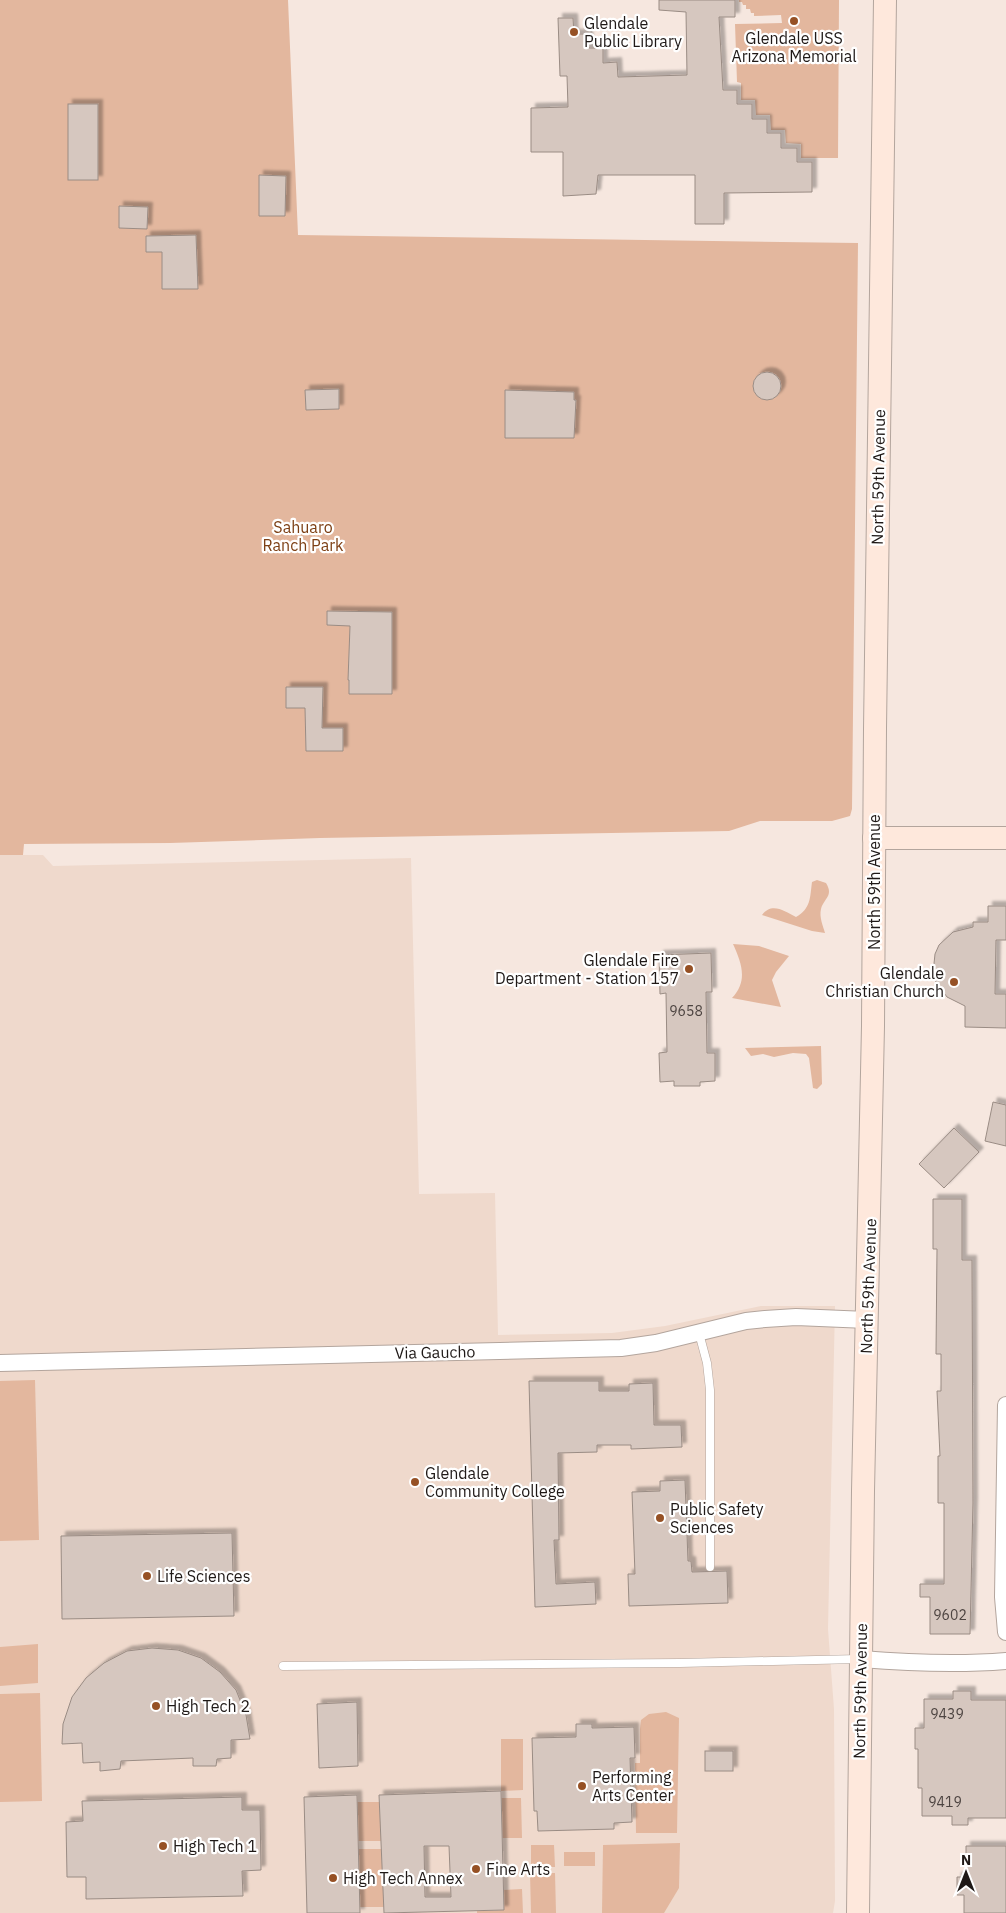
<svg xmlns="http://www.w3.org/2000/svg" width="1006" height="1913" font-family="'IBM Plex Sans',sans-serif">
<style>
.built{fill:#efd9cc}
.green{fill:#e3b79e}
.building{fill:#d6c7bf;stroke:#9a8c84;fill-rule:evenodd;filter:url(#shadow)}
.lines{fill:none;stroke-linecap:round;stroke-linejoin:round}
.lane-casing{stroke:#b3a59d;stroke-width:9}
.street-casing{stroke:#b3a59d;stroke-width:18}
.secondary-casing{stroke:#b3a59d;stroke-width:24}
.lane{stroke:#fff;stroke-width:8}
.street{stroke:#fff;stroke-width:16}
.secondary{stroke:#fee8dc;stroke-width:22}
.poi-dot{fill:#965125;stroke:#fff;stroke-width:2}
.labels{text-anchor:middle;stroke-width:4.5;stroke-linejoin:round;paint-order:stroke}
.number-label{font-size:14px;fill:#4d4441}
.poi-label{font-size:16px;fill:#1f1917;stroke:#fff;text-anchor:start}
.street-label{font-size:16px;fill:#1f1917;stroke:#fff}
.park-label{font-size:16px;fill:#7d3f14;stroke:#fff}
</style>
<defs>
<filter id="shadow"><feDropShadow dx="4.5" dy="-4.5" stdDeviation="1" flood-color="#0004"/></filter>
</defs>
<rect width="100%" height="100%" fill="#f6e7df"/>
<polygon class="built" points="0,855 43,855 53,866 411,858 419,1194 495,1193 498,1335 612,1333 665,1326 761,1306 835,1306 828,1629 834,1709 835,1901 833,1913 0,1913"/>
<g class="green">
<polygon points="0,0 288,0 298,235 858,243 852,809 850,816 832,821 760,821 729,831 320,838 170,843 24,844 23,855 0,855"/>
<polygon points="739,0 839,0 838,158 801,158 801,144 786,143 785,130 771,130 770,115 756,115 755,100 741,100 741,83 737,82 735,24 782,23 781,15 754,16 754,13 751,13 750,9 746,9 746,5 743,5 742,2 739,2"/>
<path d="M817,880L826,883C834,896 824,898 821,909C819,917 823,926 825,933L812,931L762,915C772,902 784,911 796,917C811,909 810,897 812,882Z"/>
<path d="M733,944L759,946L789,956L776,972L772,980L781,1007L732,998C748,981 742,964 733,944Z"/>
<polygon points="821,1046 822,1084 817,1089 813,1088 809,1058 806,1054 793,1053 774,1057 763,1054 751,1056 745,1048"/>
<polygon points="35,1380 39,1540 0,1541 0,1381"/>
<polygon points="38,1644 38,1683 0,1686 0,1647"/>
<polygon points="40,1693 42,1801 0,1802 0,1694"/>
<polygon points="666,1712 679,1718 677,1833 636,1833 635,1763 640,1763 640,1729 641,1720 649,1714"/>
<polygon points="501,1739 523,1739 523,1790 501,1791"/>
<polygon points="500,1798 521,1798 522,1838 502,1838"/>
<polygon points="357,1802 381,1802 382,1841 358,1841"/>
<polygon points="680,1843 679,1888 664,1913 602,1913 603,1845"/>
<polygon points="531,1845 554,1845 555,1867 531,1867"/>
<polygon points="358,1849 382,1849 384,1907 360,1907"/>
<rect x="564" y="1852" width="31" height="14"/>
<polygon points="530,1873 555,1873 556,1913 531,1913"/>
<polygon points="522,1889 523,1913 477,1913 477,1911 504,1910 503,1890"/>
</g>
<g class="building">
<polygon points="659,0 735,0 735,17 719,17 723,90 737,90 737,104 752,104 752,119 767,119 767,133 781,133 781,148 797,148 797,162 812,162 812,192 724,193 724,224 695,224 695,175 598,175 596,194 563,196 563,152 531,152 531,108 568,107 567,76 560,76 558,18 573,18 574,34 588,34 589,48 603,48 603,63 617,62 618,77 687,75 686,12 659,10"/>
<rect x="68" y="104" width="30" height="76"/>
<polygon points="259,175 286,176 285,216 259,216"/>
<polygon points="119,206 148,207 147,229 119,228"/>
<polygon points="196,235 198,289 162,289 162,252 146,252 146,236"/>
<circle cx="767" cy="386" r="14"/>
<polygon points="339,389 339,409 306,410 305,390"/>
<polygon points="505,390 574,392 574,400 576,400 574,438 505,438"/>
<polygon points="327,611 392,612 392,694 349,694 349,680 348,680 350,626 327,625"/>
<polygon points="286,687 323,687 322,728 343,728 343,751 306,751 305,708 286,708"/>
<polygon points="988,906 1006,906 1006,940 996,940 995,994 1006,994 1006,1028 965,1027 965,1006 947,997 936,982 933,973 935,954 939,945 953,932 973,927 973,922 988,922"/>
<polygon points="711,953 712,992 706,992 707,1053 715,1053 715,1081 700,1082 700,1086 674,1086 674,1081 660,1082 659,1053 667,1052 666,993 660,994 659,955"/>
<polygon points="993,1102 1006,1105 1006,1146 985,1141"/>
<polygon points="954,1128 979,1152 944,1188 919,1164"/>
<polygon points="933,1199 962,1199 962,1260 972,1260 973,1503 970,1634 930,1634 930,1597 920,1597 920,1584 944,1584 944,1503 938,1503 938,1456 940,1456 937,1391 941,1391 941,1354 936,1354 937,1249 933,1249"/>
<polygon points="529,1381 599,1381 599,1391 629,1391 629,1384 653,1383 654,1425 681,1425 682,1447 631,1449 631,1445 597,1445 597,1452 558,1453 559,1540 554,1540 556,1584 595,1582 596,1604 535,1607"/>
<polygon points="685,1480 688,1561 691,1561 692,1572 727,1571 728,1603 629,1606 628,1574 635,1574 632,1492 660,1491 660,1481"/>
<polygon points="232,1533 234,1616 62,1619 61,1536"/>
<polygon points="152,1648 178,1650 201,1658 220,1672 236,1690 246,1715 250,1739 231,1740 231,1758 217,1759 216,1766 193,1766 193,1758 121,1761 120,1769 100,1771 100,1762 83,1763 82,1743 62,1744 63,1724 72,1697 86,1678 104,1663 127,1651"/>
<polygon points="953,1691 971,1691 971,1700 1006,1700 1006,1818 968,1818 968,1825 952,1825 952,1816 922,1816 922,1788 918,1788 918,1749 915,1749 915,1728 924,1728 924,1699 953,1699"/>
<polygon points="357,1702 358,1766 319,1768 317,1704"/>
<polygon points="576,1724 592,1724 592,1728 634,1727 635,1758 630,1758 632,1822 614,1823 614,1829 538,1831 537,1811 534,1811 532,1738 576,1737"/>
<rect x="705" y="1751" width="28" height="20"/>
<path d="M501,1791L504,1910L384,1913L379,1795ZM424,1846H449L451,1897H425Z"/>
<polygon points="357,1795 360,1913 307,1913 304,1797"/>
<polygon points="242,1797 242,1810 260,1810 261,1870 242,1871 243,1896 86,1899 86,1877 67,1877 66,1822 83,1821 82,1801"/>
<polygon points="966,1846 1006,1846 1006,1913 964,1913 964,1895 957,1895 957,1877 966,1877"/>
</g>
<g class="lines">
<defs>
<g id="lane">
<polyline points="699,1333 707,1363 710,1390 710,1567"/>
<polyline points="283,1666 680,1663 859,1659"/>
</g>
<g id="street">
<polyline points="0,1363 621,1348 656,1343 746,1321 765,1319 796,1317 867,1320"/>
<polyline points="1006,1405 1003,1597 1006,1632"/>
<path d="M861,1659C909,1663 958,1665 1006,1661"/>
</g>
<g id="secondary">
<polyline points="874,838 1006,838"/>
<polyline points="858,1913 863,1491 873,1026 875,729 885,0"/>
</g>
</defs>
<use href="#lane" class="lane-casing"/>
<use href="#street" class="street-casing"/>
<use href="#secondary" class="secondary-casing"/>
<use href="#lane" class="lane"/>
<use href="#street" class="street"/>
<use href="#secondary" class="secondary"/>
</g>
<g class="poi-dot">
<circle cx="794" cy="21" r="5"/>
<circle cx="574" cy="32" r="5"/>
<circle cx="689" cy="969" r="5"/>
<circle cx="954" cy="982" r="5"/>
<circle cx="415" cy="1482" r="5"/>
<circle cx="660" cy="1518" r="5"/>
<circle cx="147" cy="1576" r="5"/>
<circle cx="156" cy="1706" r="5"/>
<circle cx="582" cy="1786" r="5"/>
<circle cx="163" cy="1846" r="5"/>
<circle cx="476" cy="1869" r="5"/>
<circle cx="333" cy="1878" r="5"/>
</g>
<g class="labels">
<g class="number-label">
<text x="686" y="1016">9658</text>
<text x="950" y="1620">9602</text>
<text x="947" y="1719">9439</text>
<text x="945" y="1807">9419</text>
</g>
<g class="poi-label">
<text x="584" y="29">Glendale<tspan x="584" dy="18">Public Library</tspan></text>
<text x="794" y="44" text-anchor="middle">Glendale USS<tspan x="794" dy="18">Arizona Memorial</tspan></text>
<text x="679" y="966" text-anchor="end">Glendale Fire<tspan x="679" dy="18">Department - Station 157</tspan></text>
<text x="944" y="979" text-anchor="end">Glendale<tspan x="944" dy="18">Christian Church</tspan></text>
<text x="425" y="1479">Glendale<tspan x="425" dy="18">Community College</tspan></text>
<text x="670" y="1515">Public Safety<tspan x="670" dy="18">Sciences</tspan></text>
<text x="157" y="1582">Life Sciences</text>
<text x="166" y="1712">High Tech 2</text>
<text x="592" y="1783">Performing<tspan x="592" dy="18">Arts Center</tspan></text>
<text x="173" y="1852">High Tech 1</text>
<text x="486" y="1875">Fine Arts</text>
<text x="343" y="1884">High Tech Annex</text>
</g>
<g class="street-label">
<text transform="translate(878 477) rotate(-89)" y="6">North 59th Avenue</text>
<text transform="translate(874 882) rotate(-90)" y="6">North 59th Avenue</text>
<text transform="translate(868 1286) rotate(-88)" y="6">North 59th Avenue</text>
<text transform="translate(435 1352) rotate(-1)" y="6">Via Gaucho</text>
<text transform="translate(860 1691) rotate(-89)" y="6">North 59th Avenue</text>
</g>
<g class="park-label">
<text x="303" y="533">Sahuaro<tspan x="303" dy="18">Ranch Park</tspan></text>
</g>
</g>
<g transform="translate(966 1873)" stroke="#ffffff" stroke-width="4" paint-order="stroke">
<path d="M0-4L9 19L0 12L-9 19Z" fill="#1f1917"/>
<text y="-8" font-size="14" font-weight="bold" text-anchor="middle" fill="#1f1917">N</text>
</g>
</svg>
